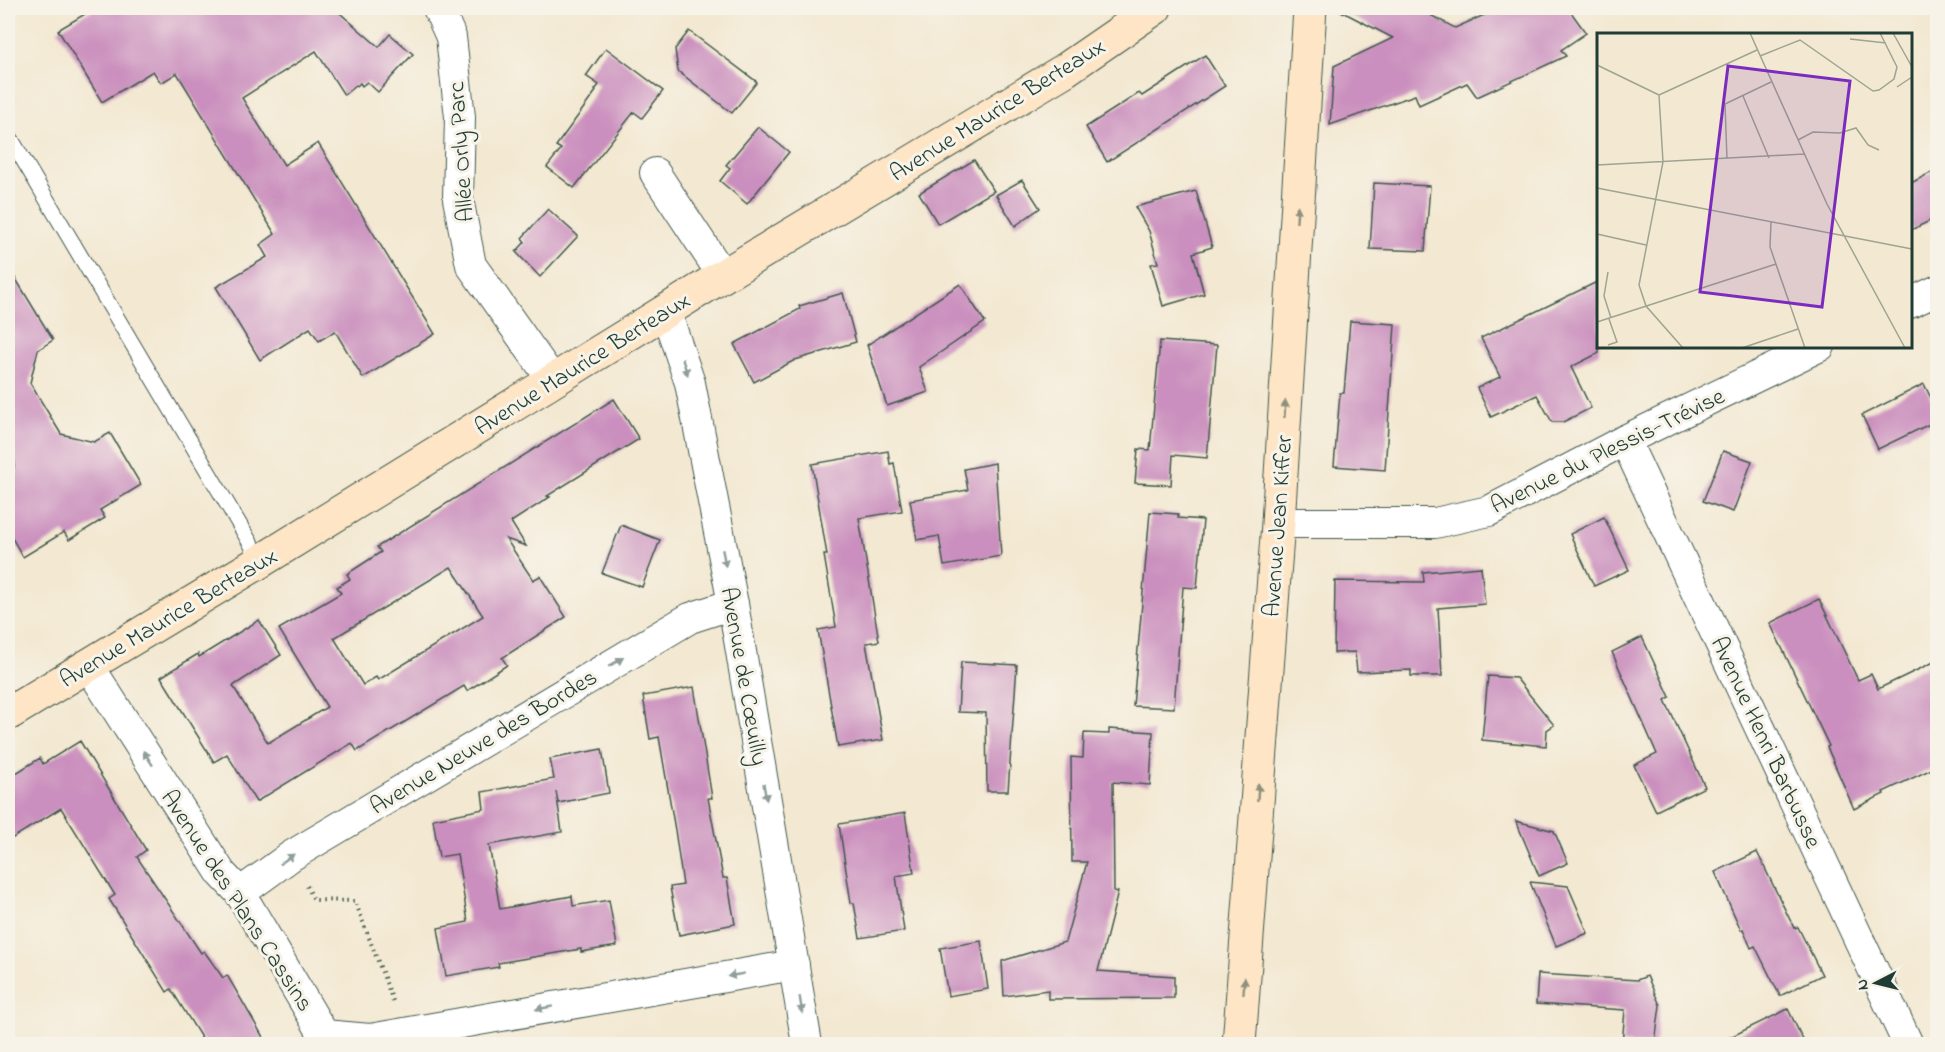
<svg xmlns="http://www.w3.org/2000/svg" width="1945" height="1052" font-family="'Indie Flower',sans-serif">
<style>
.building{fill:#ca8fbe;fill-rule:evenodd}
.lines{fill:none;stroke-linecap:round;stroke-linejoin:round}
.lane-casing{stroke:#3f574c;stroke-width:17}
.street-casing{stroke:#3f574c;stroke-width:32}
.secondary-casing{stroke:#3f574c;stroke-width:35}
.path{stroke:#3f574c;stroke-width:4;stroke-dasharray:1.5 4.5;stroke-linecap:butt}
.lane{stroke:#fff;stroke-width:15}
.street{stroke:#fff;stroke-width:30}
.secondary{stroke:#fde5c5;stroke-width:33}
.oneway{fill:#8e917c}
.oneway2{fill:#8f9e9a}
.labels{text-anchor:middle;stroke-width:6;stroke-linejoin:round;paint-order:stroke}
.street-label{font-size:24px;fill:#1f3d34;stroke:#f7f3e8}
.inset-road{fill:none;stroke:#9ea492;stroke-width:1.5}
.view{fill:#7b2cbf;fill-opacity:0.15;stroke:#7b2cbf;stroke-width:3}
.inset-edge{fill:none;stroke:#1f3d34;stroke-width:3}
</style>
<rect width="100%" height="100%" fill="#f7f3e8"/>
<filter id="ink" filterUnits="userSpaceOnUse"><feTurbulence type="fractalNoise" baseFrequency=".0167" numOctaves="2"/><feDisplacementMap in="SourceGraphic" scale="12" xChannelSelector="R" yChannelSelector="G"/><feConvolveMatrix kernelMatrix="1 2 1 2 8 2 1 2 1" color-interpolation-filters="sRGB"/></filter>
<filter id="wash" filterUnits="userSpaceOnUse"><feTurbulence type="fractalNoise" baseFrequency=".008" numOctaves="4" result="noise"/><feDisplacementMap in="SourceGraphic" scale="24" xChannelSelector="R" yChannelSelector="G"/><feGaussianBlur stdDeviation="1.35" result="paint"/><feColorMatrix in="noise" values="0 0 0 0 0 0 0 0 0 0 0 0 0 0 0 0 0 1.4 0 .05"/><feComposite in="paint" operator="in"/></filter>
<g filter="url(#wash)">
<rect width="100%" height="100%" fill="#f3e8d1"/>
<g id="blocks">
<g class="building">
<polygon points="95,8 334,8 379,47 390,34 413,54 378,92 367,82 362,86 360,83 357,86 356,85 344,95 316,51 242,98 284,165 318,143 435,334 363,378 335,331 319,341 310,328 260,360 216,287 267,257 260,245 275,234 177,73 161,83 153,71 102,102 58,30"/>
<polygon points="1335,8 1417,8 1455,28 1500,8 1568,8 1586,33 1561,50 1566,56 1477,97 1467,83 1419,105 1415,95 1330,125 1334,66 1393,38"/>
<polygon points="689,31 757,82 732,113 678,71 675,49"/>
<polygon points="606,48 663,91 642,118 634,112 574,188 547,167 561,149 556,146 596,91 595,90 599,85 586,76"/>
<polygon points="1205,55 1225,86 1107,162 1086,127 1139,93 1142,96"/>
<polygon points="758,127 789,152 747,204 720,181 730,168 726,165"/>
<polygon points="974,160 994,191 938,224 919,193"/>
<polygon points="1938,169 1938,217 1911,230 1911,183"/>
<polygon points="1022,180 1040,208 1015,226 996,195"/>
<polygon points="1374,183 1430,186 1425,251 1370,249"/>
<polygon points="1196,191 1212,247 1193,253 1204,294 1163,306 1151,264 1158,263 1149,231 1135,207"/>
<polygon points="548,209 578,236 540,277 516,252 525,242 522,238"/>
<polygon points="8,266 53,340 38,350 30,383 61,434 94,442 110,433 141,485 100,510 105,518 69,540 64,532 23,557 8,531 8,491 15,462 8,449"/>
<polygon points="1599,281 1599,353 1571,367 1591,408 1563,422 1552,422 1537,395 1491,417 1477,388 1500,377 1481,338"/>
<polygon points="960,284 985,322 919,367 928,392 887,406 867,345"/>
<polygon points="843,293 856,342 795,360 754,382 734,344 800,309 799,306"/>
<polygon points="1350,321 1395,324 1385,470 1334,466 1340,393 1344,393"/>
<polygon points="1160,341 1217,345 1207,458 1173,455 1171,485 1135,483 1138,449 1150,450"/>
<polygon points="1924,384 1938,412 1938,420 1878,449 1862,415"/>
<path d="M614,399L639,439L547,496L550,497L511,522L526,546L506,539L533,580L540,576L566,617L502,658L507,665L467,691L464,686L357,751L352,743L256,802L227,754L214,762L161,677L198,654L199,657L259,620L281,655L233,686L268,743L327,707L279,629L341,593L337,587L350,579L347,574L381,552L377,547ZM451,567L483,616L378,680L376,677L363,685L334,638Z"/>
<polygon points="888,451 890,464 894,463 902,511 859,518 879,641 866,643 883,740 838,747 818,630 836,627 824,555 827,555 812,464"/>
<polygon points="1723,451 1752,461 1733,512 1703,501"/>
<polygon points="995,463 1001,556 944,566 939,536 917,540 910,500 968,490 964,469"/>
<polygon points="1150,512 1178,514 1178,518 1203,520 1197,588 1183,587 1174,708 1133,706"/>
<polygon points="1604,517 1629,570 1594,586 1570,534"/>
<polygon points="621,525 660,540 642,587 602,573"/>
<polygon points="1481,567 1485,604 1438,608 1442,676 1411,676 1411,670 1357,672 1355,652 1334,653 1335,581 1424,582 1423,572"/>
<polygon points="1819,599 1858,680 1871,674 1878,689 1938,660 1938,766 1883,792 1884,794 1854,809 1827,747 1829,746 1770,623"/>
<polygon points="1642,637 1670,697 1665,700 1705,787 1656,811 1634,765 1657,754 1612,652"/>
<polygon points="961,662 1017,665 1008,791 987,791 986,713 958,712"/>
<polygon points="1488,676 1516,678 1554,725 1547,730 1546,746 1482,740"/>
<polygon points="694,687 712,798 708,798 723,878 727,878 735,924 679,935 670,887 683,885 675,830 659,737 650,739 643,696"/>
<polygon points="1109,729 1153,732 1150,785 1113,782 1114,891 1118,892 1098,971 1174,976 1174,998 1048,999 1048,990 1004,996 1002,961 1065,942 1087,862 1072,862 1071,757 1083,758 1084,733 1109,734"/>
<polygon points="80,741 146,850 137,857 201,953 204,951 223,978 227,975 267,1044 205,1044 171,989 167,992 109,899 115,895 61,808 8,841 8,778 40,758 43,764"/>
<polygon points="602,749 609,793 558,803 556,791 562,832 489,845 500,909 572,896 573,906 609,900 617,946 581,952 581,949 498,963 499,967 446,976 438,928 468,922 457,854 439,857 433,819 484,809 482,792 554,779 550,759"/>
<polygon points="905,813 914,873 896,876 904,931 860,938 854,903 851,903 839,824"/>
<polygon points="1516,821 1554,831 1568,863 1539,876"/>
<polygon points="1757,852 1794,928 1798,927 1822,975 1780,996 1755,946 1751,948 1743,929 1741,930 1715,872"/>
<polygon points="1530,882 1568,886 1588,933 1556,946"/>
<polygon points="981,941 988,989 948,996 940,948"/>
<polygon points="1538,974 1637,980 1647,976 1660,1005 1655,1044 1622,1044 1625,1010 1536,1004"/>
<polygon points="1788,1009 1805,1044 1716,1044"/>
</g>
</g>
</g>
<g filter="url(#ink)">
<use href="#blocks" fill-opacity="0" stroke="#3f574c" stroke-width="1.5"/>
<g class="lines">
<defs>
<polyline id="lane" points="8,134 261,561"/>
<g id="street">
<polyline points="438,8 451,37 460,117 458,199 471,265 553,381"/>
<polyline points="655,173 723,276"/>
<polyline points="1910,303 1938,290"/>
<polyline points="666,312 690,383 733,604 807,1044"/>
<polyline points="1625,440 1908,1044"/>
<polyline points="1278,523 1435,523 1489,511 1625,440 1820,346"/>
<polyline points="89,666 221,873 240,893 324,1035 370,1039 794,965"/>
<polyline points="240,893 291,856 690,618 733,604"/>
</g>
<g id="secondary">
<polyline points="8,714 261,561 711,283 1065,70 1155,8"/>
<polyline points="1239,1044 1278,523 1310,8"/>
</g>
</defs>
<use href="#lane" class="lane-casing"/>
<use href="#street" class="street-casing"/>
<use href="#secondary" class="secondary-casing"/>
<polyline class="path" points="307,886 314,900 355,901 393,1001"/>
<use href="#lane" class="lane"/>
<use href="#street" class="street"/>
<use href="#secondary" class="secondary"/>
</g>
<defs><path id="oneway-solid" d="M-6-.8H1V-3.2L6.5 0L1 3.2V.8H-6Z" transform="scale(1.5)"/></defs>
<g class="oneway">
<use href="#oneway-solid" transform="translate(1297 214) rotate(-86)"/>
<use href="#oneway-solid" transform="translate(1285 409) rotate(-86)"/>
<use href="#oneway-solid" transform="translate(1258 792) rotate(-86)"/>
<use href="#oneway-solid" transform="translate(1244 986) rotate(-86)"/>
</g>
<g class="oneway2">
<use href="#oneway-solid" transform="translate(685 367) rotate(71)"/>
<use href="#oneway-solid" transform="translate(724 558) rotate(79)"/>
<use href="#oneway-solid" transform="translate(616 662) rotate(-31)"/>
<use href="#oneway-solid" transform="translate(148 758) rotate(-123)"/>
<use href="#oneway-solid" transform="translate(765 792) rotate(80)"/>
<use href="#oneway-solid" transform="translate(287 859) rotate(-35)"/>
<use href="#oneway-solid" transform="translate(736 975) rotate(170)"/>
<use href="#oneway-solid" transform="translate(801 1005) rotate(81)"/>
<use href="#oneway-solid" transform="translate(544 1008) rotate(170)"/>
</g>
</g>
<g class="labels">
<g class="street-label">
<text transform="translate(997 109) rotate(-32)" y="8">Avenue Maurice Berteaux</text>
<text transform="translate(460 152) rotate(-94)" y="8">Allée Orly Parc</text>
<text transform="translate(582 363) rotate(-32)" y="8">Avenue Maurice Berteaux</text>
<text transform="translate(1607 450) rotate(-26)" y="8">Avenue du Plessis-Trévise</text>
<text transform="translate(1277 526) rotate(-86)" y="8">Avenue Jean Kiffer</text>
<text transform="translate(168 617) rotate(-31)" y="8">Avenue Maurice Berteaux</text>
<text transform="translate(745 676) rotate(80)" y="8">Avenue de Cœuilly</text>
<text transform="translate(483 741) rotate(-31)" y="8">Avenue Neuve des Bordes</text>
<text transform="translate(1767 742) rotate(65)" y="8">Avenue Henri Barbusse</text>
<text transform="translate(238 900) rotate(57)" y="8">Avenue des Plans Cassins</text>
</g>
</g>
<g transform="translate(1597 33)">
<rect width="315" height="315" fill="#f3e8d1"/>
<path class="inset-road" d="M153,0L230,171L308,315M296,0L315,34M253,6L289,10M163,23L203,7L276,58L282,57L297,46L300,34L283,0M0,32L62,62M300,54L315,44M62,62L66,129L42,252L49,273L86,315M62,62L160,17M146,63L172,125M201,107L216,99L243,100L259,95L271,112L282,117M130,126L128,71L174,49M0,132L207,121M0,155L315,216M174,189L173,214L208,315M0,201L49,212M11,239L7,263L14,285M0,289L179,231M11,312L20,309L12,286M145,315L201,296"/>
<path class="view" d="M131,33L253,48L225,274L103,259Z"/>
<rect width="315" height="315" class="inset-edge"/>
</g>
<rect width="1945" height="1052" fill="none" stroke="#f7f3e8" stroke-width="30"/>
<g transform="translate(1876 983) rotate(263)" stroke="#f7f3e8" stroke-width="4.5" paint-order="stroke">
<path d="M0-4.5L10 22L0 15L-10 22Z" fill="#1f3d34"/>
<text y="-9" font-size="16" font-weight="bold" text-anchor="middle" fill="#1f3d34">N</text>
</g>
</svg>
